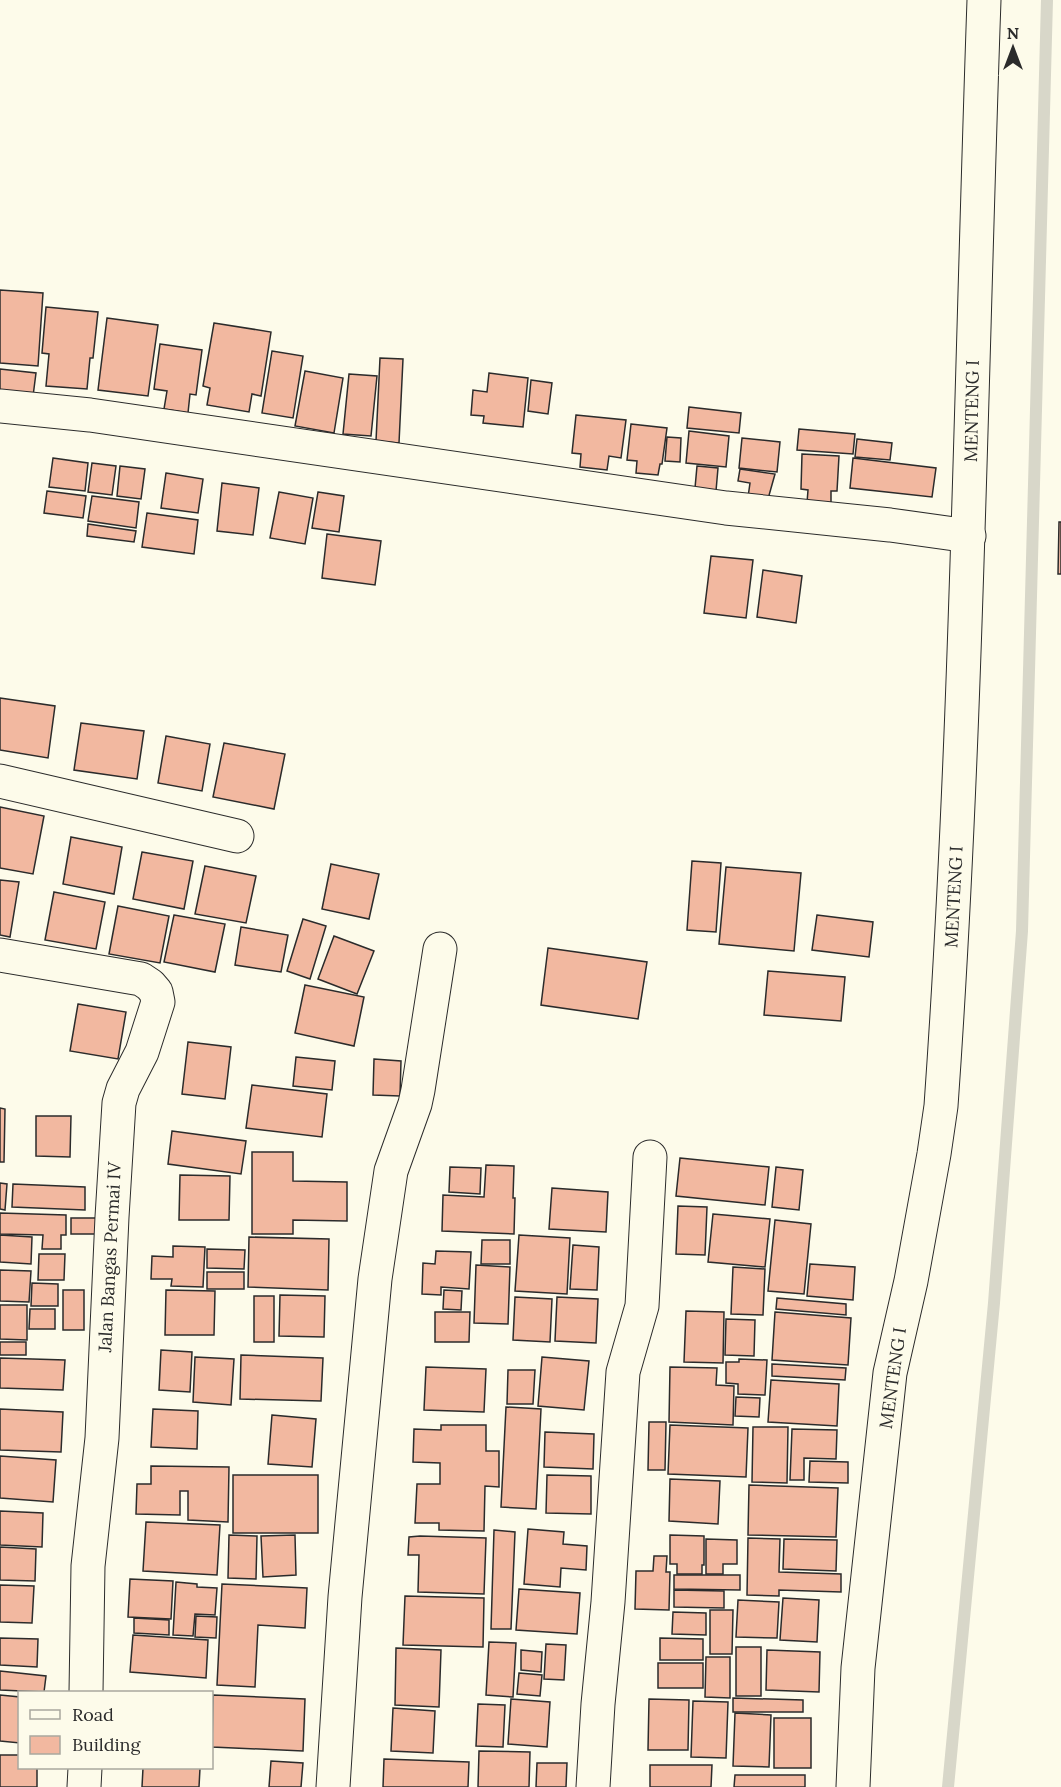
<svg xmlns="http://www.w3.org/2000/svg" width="1061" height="1787" font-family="Lora,serif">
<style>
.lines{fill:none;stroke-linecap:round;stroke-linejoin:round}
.stream{stroke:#d8d7c9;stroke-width:12}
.building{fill:#f2b8a0;stroke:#2b2b2b;stroke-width:1.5}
.street-casing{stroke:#2b2b2b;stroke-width:35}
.street{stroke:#fdfbea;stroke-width:33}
.labels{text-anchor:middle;stroke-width:4.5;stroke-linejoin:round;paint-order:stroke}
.street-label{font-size:18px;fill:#2b2b2b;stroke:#fdfbea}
</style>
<rect width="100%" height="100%" fill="#fdfbea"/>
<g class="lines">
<polyline class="stream" points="948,1787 994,1303 1022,931 1047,0"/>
</g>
<g class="building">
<polygon points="0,290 43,293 38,366 0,363"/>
<polygon points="46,307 98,312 93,358 90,358 87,389 46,386 49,354 42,353"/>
<polygon points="107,318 158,325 148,396 98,390"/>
<polygon points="214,323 271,332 261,396 252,394 249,412 207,405 210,388 203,386"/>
<polygon points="160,344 202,350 196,395 190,394 188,413 164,409 167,391 154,389"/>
<polygon points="272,351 303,356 293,418 262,413"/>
<polygon points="380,358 403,359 399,443 376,441"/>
<polygon points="0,369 36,373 32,404 0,401"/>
<polygon points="305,371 343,378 334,433 295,426"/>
<polygon points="489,373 528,378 523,427 483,423 484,416 471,415 473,390 487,392"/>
<polygon points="349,374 377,376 371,436 343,434"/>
<polygon points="531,380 552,383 548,414 528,411"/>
<polygon points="689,407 741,413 739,433 687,428"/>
<polygon points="576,415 626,420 621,458 609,456 607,470 580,467 581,454 572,453"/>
<polygon points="631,424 667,428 662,464 660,464 658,475 636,473 637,461 627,460"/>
<polygon points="799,429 855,434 853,454 797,450"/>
<polygon points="689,431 729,436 726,467 686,463"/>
<polygon points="667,437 681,438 680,462 665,461"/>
<polygon points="742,438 780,442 777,472 739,468"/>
<polygon points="857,439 892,443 890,460 855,457"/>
<polygon points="802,454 839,456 837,491 831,491 831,504 807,503 808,490 801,489"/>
<polygon points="53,458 88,463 85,491 49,487"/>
<polygon points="853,458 936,468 932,497 850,488"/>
<polygon points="92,463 116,466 112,495 88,492"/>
<polygon points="120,466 145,469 141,499 117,496"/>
<polygon points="697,466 718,468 716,491 695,488"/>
<polygon points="740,469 775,474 768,499 748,497 750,483 738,481"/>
<polygon points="166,473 203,479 198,513 161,508"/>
<polygon points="222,483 259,488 253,535 217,531"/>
<polygon points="47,491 86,496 83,518 44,513"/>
<polygon points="279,492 313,498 305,544 270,538"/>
<polygon points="318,492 344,496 339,532 312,528"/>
<polygon points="92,496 139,502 136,528 88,521"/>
<polygon points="147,513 198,520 194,554 142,547"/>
<polygon points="1059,522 1061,522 1061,574 1058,574"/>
<polygon points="88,524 136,531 134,542 87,536"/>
<polygon points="327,534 381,541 375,585 322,578"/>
<polygon points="711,556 753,560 746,618 704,613"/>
<polygon points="763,570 802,576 796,623 757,617"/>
<polygon points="0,698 55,706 48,758 0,750"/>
<polygon points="81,723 144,731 137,779 74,770"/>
<polygon points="166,736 210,744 202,791 158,783"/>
<polygon points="224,743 285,754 274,809 213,797"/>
<polygon points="0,807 44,816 33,874 0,868"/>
<polygon points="71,837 122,847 114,894 63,884"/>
<polygon points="142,852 193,861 184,909 133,899"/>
<polygon points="692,861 721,863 716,932 687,930"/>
<polygon points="331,864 379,874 369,919 322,909"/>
<polygon points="205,866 256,876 246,923 195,914"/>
<polygon points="726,867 801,873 794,951 719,944"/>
<polygon points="0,880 19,882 10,937 0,935"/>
<polygon points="54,892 105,902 96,949 45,940"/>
<polygon points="118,906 169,916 160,963 109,954"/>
<polygon points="174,915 225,924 215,972 164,962"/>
<polygon points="817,915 873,922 869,957 812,950"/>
<polygon points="303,919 326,926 310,979 287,971"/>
<polygon points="241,927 288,935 281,972 235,965"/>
<polygon points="334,936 374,951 357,994 318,979"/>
<polygon points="548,948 647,962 638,1019 541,1005"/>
<polygon points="768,971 845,977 841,1021 764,1015"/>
<polygon points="305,985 364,997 354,1046 295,1033"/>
<polygon points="78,1004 126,1012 118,1059 70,1051"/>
<polygon points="188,1042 231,1047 225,1099 182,1094"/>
<polygon points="296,1057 335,1061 332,1090 293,1086"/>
<polygon points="374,1059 401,1061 400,1096 373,1095"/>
<polygon points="252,1085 327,1094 322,1137 246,1128"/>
<polygon points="0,1108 5,1109 4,1162 0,1162"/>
<polygon points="36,1116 71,1116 70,1157 36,1156"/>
<polygon points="172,1131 246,1141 241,1174 168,1164"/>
<polygon points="252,1152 293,1152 293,1181 347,1182 347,1221 293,1220 293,1234 252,1234"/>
<polygon points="680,1158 769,1167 765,1205 676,1196"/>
<polygon points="486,1165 514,1166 513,1198 515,1198 514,1234 442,1231 443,1195 484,1197"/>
<polygon points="450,1167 481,1168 480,1194 449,1192"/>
<polygon points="776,1167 803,1170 799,1210 772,1207"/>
<polygon points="180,1175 230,1176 229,1220 179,1220"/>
<polygon points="0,1183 7,1184 5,1210 0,1209"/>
<polygon points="13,1184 85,1187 85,1210 12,1207"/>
<polygon points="552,1188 608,1192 606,1232 549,1229"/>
<polygon points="678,1206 707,1207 705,1255 676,1254"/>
<polygon points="0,1213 66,1215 66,1235 61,1235 61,1249 42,1249 43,1235 0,1234"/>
<polygon points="713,1214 770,1219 765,1267 708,1262"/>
<rect x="71" y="1218" width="31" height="16"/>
<polygon points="775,1220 811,1224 804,1294 768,1291"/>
<polygon points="0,1235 32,1237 31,1264 0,1262"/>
<polygon points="519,1235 570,1238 567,1294 515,1291"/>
<polygon points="249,1237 329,1239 328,1290 248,1287"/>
<polygon points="482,1240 510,1240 510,1264 481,1264"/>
<polygon points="573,1245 599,1247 597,1290 570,1289"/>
<polygon points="173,1246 205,1247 203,1287 171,1286 172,1279 151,1279 152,1256 173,1257"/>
<polygon points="207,1249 245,1250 244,1269 207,1268"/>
<polygon points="436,1251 471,1252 469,1289 441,1287 441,1295 422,1294 423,1263 435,1264"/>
<polygon points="39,1254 65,1254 64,1280 38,1280"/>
<polygon points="810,1264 855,1267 853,1300 807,1296"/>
<polygon points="476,1265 510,1267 508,1324 474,1323"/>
<polygon points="733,1267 765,1269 763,1315 731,1314"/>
<polygon points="0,1270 31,1271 29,1302 0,1301"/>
<rect x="207" y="1272" width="37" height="17"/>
<polygon points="32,1283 58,1284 58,1306 31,1306"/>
<rect x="63" y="1290" width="21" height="40"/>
<polygon points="166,1290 215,1291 214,1335 165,1335"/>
<polygon points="444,1290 462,1291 461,1310 443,1309"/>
<polygon points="280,1295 325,1296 324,1337 279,1336"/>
<rect x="254" y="1296" width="20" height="46"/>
<polygon points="515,1297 552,1299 550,1342 513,1340"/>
<polygon points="557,1297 598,1299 596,1343 555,1341"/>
<polygon points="777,1298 846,1304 846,1315 776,1309"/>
<polygon points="0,1305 27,1305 27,1340 0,1339"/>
<polygon points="30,1309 55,1309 55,1329 29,1329"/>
<polygon points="686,1311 724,1312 723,1363 684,1362"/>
<polygon points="435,1312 470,1312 469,1342 435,1342"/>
<polygon points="775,1312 851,1318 848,1365 772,1360"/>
<polygon points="726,1319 755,1320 754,1356 725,1355"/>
<rect x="0" y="1342" width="26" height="13"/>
<polygon points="161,1350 192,1352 190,1392 159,1390"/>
<polygon points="241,1355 323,1358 321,1401 240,1399"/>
<polygon points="195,1357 234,1359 231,1405 193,1402"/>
<polygon points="542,1357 589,1361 584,1410 538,1406"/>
<polygon points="0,1358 65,1360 63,1390 0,1388"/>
<polygon points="739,1359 767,1360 765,1395 738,1394 738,1384 726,1383 726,1362 739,1362"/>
<polygon points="772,1364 846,1368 845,1380 772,1376"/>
<polygon points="426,1367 486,1369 484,1412 424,1410"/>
<polygon points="670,1367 717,1368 716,1385 734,1386 733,1425 669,1422"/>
<polygon points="508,1370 535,1370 533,1404 507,1404"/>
<polygon points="771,1380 839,1384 837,1426 768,1422"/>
<polygon points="736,1397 760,1398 759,1417 735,1416"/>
<polygon points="506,1407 541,1409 536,1509 501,1507"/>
<polygon points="0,1409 63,1412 61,1452 0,1450"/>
<polygon points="153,1409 198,1411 197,1449 151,1447"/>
<polygon points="272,1415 316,1419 312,1467 268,1464"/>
<polygon points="649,1422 666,1422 665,1470 648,1470"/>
<polygon points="441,1425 486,1425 486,1451 499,1451 499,1487 485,1486 484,1531 439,1530 439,1523 415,1523 417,1484 440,1484 440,1463 413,1462 414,1429 441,1430"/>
<polygon points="670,1425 748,1428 746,1477 668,1474"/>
<polygon points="753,1427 788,1427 787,1483 752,1482"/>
<polygon points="792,1429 837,1430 836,1459 804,1458 804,1480 790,1480"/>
<polygon points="545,1432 594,1434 593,1469 544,1467"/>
<polygon points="0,1456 56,1460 53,1502 0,1498"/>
<polygon points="810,1461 848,1462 848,1483 809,1482"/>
<polygon points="151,1466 229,1467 228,1522 188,1520 188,1491 180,1491 180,1515 136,1514 137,1484 151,1484"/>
<rect x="233" y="1475" width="85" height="58"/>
<polygon points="547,1475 591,1476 591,1514 546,1513"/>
<polygon points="670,1479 720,1481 718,1524 669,1521"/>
<polygon points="749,1485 838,1488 836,1537 748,1535"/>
<polygon points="0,1511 43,1513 42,1547 0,1545"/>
<polygon points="146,1522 220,1525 217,1575 143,1571"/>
<polygon points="528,1529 564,1532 563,1544 587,1546 586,1570 561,1568 560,1587 524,1584"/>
<polygon points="494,1530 515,1532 511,1629 491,1629"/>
<polygon points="229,1535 257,1536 256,1579 228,1578"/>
<polygon points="295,1535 296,1575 263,1577 261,1536"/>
<polygon points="670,1535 704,1536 704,1565 702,1565 702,1574 677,1574 677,1564 670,1564"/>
<polygon points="420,1536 486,1538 484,1594 418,1592 419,1555 408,1555 409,1537"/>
<polygon points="748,1538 780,1539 779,1572 841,1574 841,1592 779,1590 779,1596 747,1595"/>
<polygon points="706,1539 737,1540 737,1564 723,1564 723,1574 706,1574"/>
<polygon points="784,1539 837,1540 836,1571 783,1569"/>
<polygon points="0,1547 36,1549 35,1581 0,1580"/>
<polygon points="654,1556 667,1556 666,1572 670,1572 669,1610 635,1609 636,1571 653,1571"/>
<polygon points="674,1575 740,1575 740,1590 674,1589"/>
<polygon points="130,1579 173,1581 171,1619 128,1617"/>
<polygon points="176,1582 197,1584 197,1587 217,1588 215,1615 195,1614 193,1636 173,1635"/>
<polygon points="222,1584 307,1588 305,1628 258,1625 255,1687 217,1685"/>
<polygon points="0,1585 34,1586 32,1623 0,1622"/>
<polygon points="519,1589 580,1593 577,1634 516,1630"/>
<polygon points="674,1590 724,1591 724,1608 674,1607"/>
<polygon points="405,1596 484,1598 483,1647 403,1645"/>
<polygon points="783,1598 819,1600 817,1642 780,1640"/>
<polygon points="738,1600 779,1602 777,1638 736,1637"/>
<polygon points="710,1610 733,1610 732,1654 710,1654"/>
<polygon points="673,1612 706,1613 706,1635 672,1634"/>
<polygon points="196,1616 217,1617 216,1638 195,1637"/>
<polygon points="134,1618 169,1620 169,1635 134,1633"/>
<polygon points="133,1635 208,1640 206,1678 130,1672"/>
<polygon points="0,1638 38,1639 37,1667 0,1665"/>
<polygon points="660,1638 703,1639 703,1660 660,1660"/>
<polygon points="489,1642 516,1643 513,1697 486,1695"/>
<polygon points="546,1644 566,1645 564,1680 544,1679"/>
<rect x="736" y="1647" width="25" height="49"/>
<polygon points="396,1648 441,1650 439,1707 395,1705"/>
<polygon points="521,1650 542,1652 541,1672 521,1670"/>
<polygon points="767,1650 820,1652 819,1692 766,1690"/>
<polygon points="706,1657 730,1657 730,1698 705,1697"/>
<rect x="658" y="1663" width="45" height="25"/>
<polygon points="0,1671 46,1676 44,1692 0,1690"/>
<polygon points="519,1673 542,1675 540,1696 517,1694"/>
<polygon points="0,1695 20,1697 20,1743 0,1741"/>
<polygon points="213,1695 305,1699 303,1751 212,1747"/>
<polygon points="733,1698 803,1700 803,1712 733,1712"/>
<polygon points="511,1699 550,1702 547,1747 508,1744"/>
<polygon points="649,1699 689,1700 688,1750 648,1750"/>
<polygon points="693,1701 728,1702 726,1758 691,1757"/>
<polygon points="478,1704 505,1705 503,1747 476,1746"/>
<polygon points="393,1708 435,1711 433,1753 391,1751"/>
<polygon points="735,1713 771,1715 769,1767 733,1766"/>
<rect x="774" y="1718" width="37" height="50"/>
<polygon points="479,1751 530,1752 529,1787 478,1787"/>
<polygon points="0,1755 20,1755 20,1768 37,1768 37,1787 0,1787"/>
<polygon points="384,1759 469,1762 468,1787 383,1787"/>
<polygon points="271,1761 303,1763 301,1787 269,1787"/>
<polygon points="537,1763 567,1763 566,1787 536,1787"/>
<polygon points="650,1765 712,1765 711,1787 650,1787"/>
<polygon points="143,1768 200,1768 199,1787 142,1787"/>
<polygon points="735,1775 805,1775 805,1787 734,1787"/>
</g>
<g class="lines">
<defs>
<g id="street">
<polyline points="0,406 90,415 726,508 890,525 969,536"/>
<polyline points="0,781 237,836"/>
<polyline points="0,955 141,979 150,985 156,992 158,1002 142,1052 123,1089 119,1103 112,1217 102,1438 88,1566 86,1692"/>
<polyline points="84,1787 85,1768"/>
<polyline points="333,1787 345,1597 375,1279 391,1171 415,1104 418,1090 440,949"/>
<polyline points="593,1787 598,1704 608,1602 623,1372 642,1306 650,1157"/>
<path d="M853,1787L858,1668L890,1373L911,1281L934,1154L941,1106C967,738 971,369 984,0"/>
</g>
</defs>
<use href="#street" class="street-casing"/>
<use href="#street" class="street"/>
</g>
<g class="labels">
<g class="street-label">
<text transform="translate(972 411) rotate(-89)" y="6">MENTENG I</text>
<text transform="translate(954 897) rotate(-87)" y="6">MENTENG I</text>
<text transform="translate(110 1257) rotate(-87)" y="6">Jalan Bangas Permai IV</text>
<text transform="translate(893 1378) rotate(-82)" y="6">MENTENG I</text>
</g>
</g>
<rect x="18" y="1691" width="195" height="78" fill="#fdfbea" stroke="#a9a89e" stroke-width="1.5"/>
<rect x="30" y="1710" width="30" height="9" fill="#fdfbea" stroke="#a9a89e" stroke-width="1.5"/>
<text x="72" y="1721" font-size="18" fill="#2b2b2b">Road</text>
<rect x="30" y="1736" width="30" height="18" fill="#f2b8a0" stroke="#a9a89e" stroke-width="1.5"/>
<text x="72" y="1751" font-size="18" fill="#2b2b2b">Building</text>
<g transform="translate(1013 48)" stroke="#fdfbea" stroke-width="4.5" paint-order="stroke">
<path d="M0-4.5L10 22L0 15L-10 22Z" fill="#2b2b2b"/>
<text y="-9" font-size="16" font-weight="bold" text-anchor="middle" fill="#2b2b2b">N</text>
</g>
</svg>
